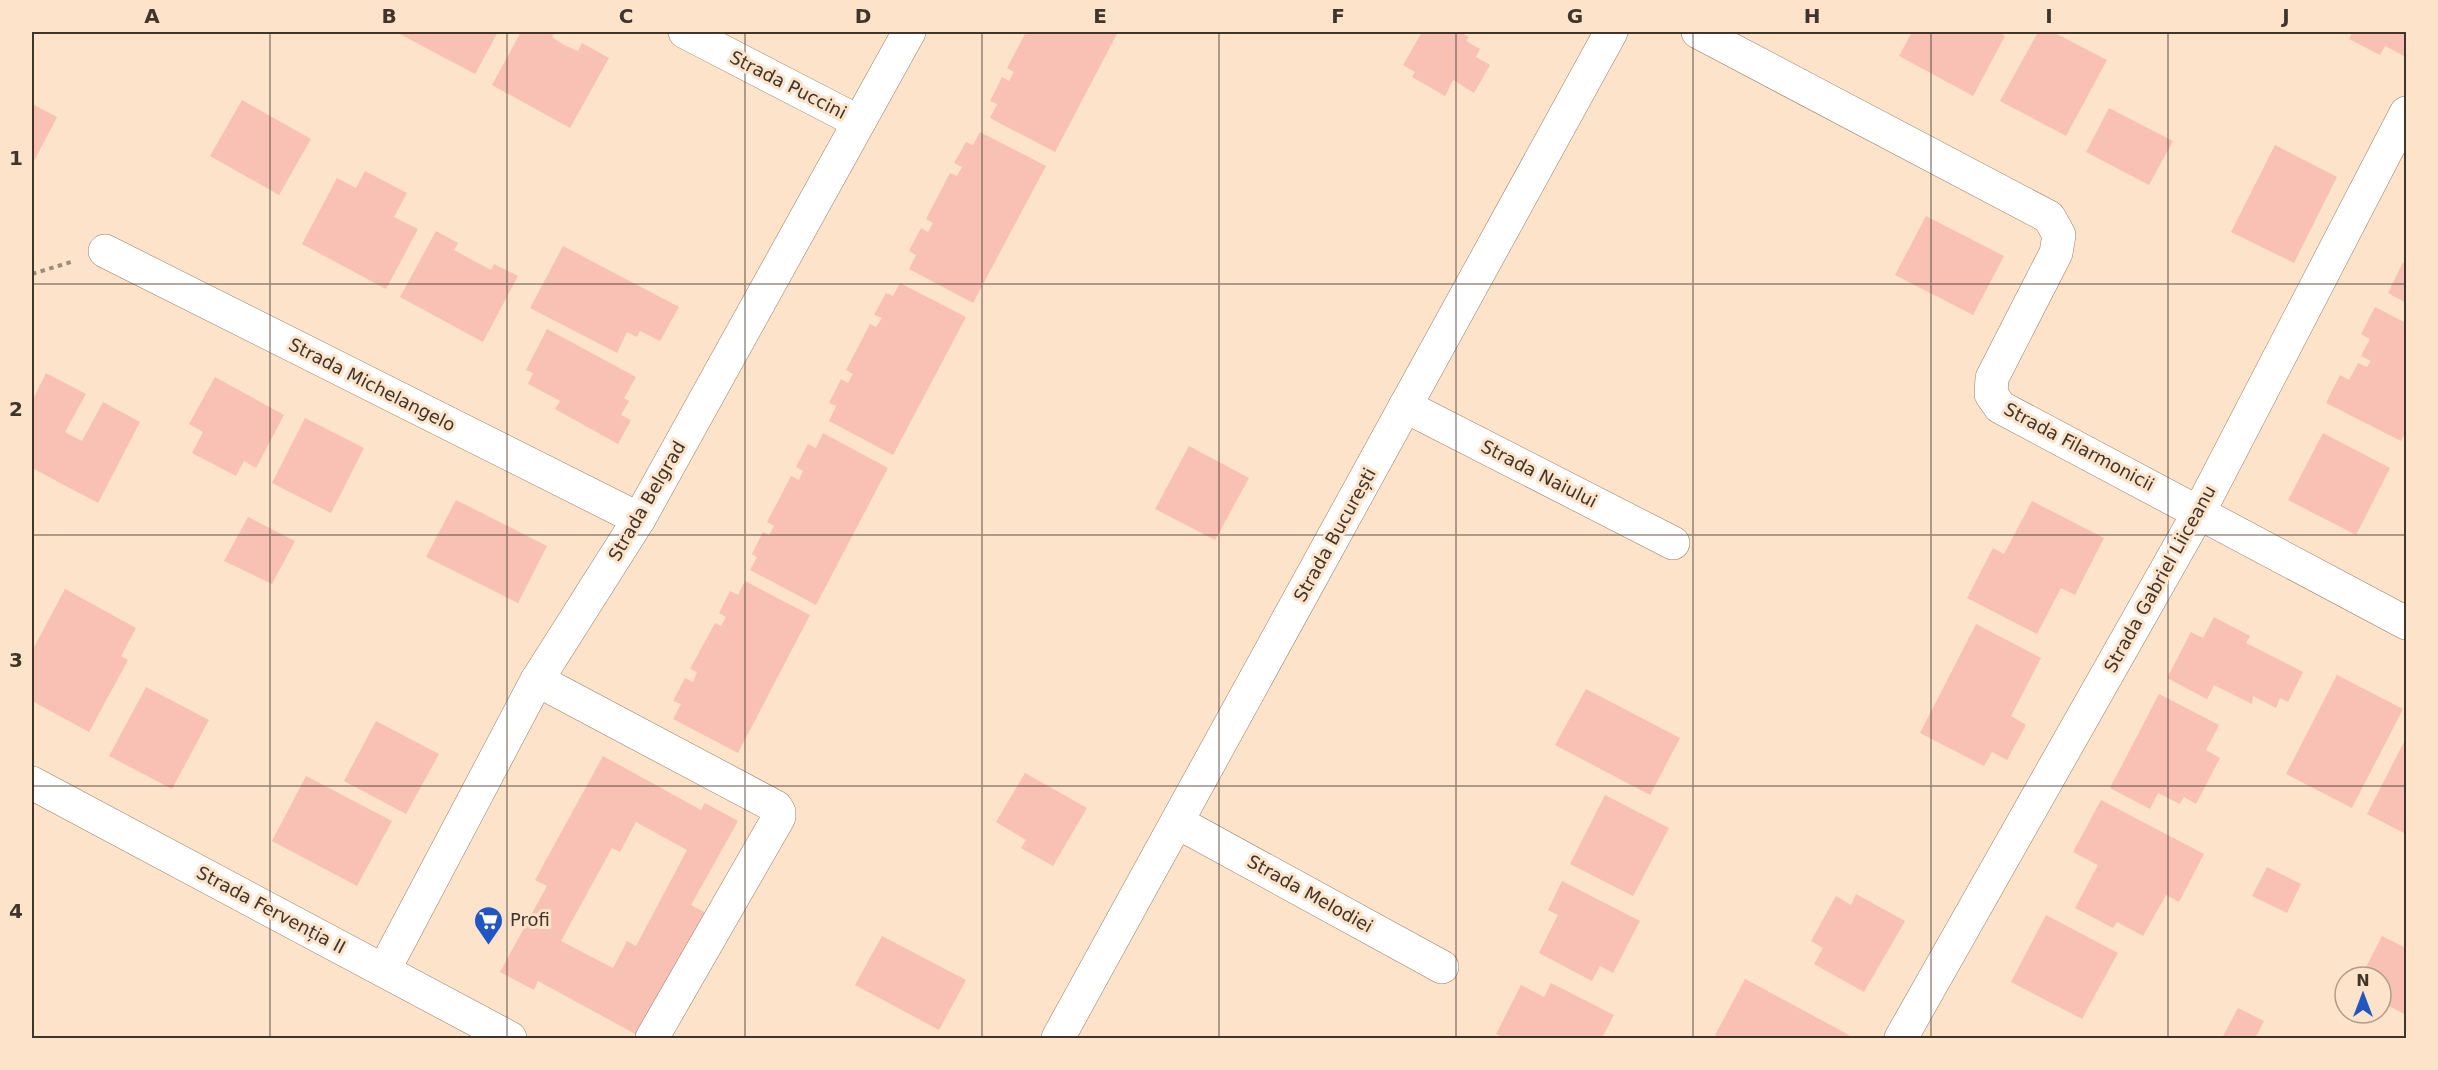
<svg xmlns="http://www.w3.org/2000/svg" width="2438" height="1070" font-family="'DejaVu Sans',sans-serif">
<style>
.building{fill:#f8c1b3;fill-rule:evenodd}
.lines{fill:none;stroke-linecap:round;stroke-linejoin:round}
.minor-casing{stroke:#947d66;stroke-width:34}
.path{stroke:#9e8c7a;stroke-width:4;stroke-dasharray:4.5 4.5;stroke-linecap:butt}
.minor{stroke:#fff;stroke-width:33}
.grid{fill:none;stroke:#3f352b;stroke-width:1.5;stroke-opacity:0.55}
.labels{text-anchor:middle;stroke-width:6;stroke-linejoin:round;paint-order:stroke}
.street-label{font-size:18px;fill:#3f352b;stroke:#fde3c9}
.poi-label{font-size:18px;fill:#3f352b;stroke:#fde3c9;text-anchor:start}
.neatline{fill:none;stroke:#3f352b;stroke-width:2}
.grid-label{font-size:20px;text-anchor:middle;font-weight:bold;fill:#3f352b}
</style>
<rect width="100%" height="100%" fill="#fde3c9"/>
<g class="building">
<polygon points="396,32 498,32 475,74"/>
<polygon points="521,32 555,32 552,37 564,45 578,51 582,43 609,58 570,128 492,85"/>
<polygon points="1026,32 1118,32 1055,152 990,118 997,104 990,101 1002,77 1009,81 1014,72 1007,68"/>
<polygon points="1422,32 1460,32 1469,37 1466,41 1480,49 1476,57 1490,65 1474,93 1453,80 1445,96 1412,77 1415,72 1403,65"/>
<polygon points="1912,32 1997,32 2005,36 1973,96 1899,56"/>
<polygon points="2038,32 2053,32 2107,60 2066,136 2000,101"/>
<polygon points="2353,32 2406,32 2406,57 2385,46 2380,55 2349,39"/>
<polygon points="242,100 311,139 279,195 210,156"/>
<polygon points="32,104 57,117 32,165"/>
<polygon points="2109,108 2173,141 2149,185 2086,152"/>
<polygon points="980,132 1046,166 973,303 909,269 916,255 909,251 921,228 928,232 933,223 926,219 950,173 957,176 962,167 954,163 966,142 973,145"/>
<polygon points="2275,145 2337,177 2294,263 2231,232"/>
<polygon points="365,171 407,193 394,217 418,229 386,289 302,244 337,178 356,188"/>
<polygon points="1926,216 2004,256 1973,315 1895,275"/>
<polygon points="436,231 458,243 454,250 491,270 494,264 518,276 483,342 400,297"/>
<polygon points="563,246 679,307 660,341 640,331 637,337 627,332 617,353 530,308"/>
<polygon points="2403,262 2406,264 2406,303 2388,293"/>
<polygon points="900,283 966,317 893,455 829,421 836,406 829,403 841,379 848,383 853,374 846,370 870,324 876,327 882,318 874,315 886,293 893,296"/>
<polygon points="2375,307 2406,323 2406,431 2401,441 2326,403 2340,375 2349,380 2358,363 2367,367 2371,361 2361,356 2370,339 2361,334"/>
<polygon points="547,329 636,377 624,398 629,401 621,415 631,420 618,444 555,409 560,401 528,384 533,373 526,370"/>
<polygon points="46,373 86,394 65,432 82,441 103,402 140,422 98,503 32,468 32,401"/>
<polygon points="215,377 284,415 256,468 244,461 236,476 192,453 203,432 189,424"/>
<polygon points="305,418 364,448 331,513 272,483"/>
<polygon points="823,433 888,468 816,605 750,570 757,557 752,554 763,532 769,535 774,526 767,522 791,476 799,480 803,471 796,467 808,444 816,448"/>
<polygon points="2323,433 2390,468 2356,535 2288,500"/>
<polygon points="1189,446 1249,478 1215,540 1155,509"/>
<polygon points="456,500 547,546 518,603 426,557"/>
<polygon points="2032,501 2104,538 2075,595 2061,588 2037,634 1967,598 1993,548 2004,554"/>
<polygon points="248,517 295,541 272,584 224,561"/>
<polygon points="745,581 810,615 738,753 673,719 681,704 673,701 685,678 693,682 697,672 690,669 715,623 721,626 726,617 719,613 730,591 738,595"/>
<polygon points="65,589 136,628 121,656 128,660 89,732 32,701 32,651"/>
<polygon points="2214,617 2250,636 2246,643 2303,672 2288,702 2280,698 2276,708 2253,696 2252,704 2214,685 2207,699 2167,678 2191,632 2203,638"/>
<polygon points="1976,624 2041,658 2011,716 2026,725 2007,760 1992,752 1984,766 1920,733"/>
<polygon points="2337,675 2403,709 2352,808 2286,774"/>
<polygon points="146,687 209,720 172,789 109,756"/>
<polygon points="1586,689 1680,738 1650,795 1555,745"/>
<polygon points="2159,694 2219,725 2206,750 2220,758 2196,804 2184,797 2180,804 2158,793 2150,809 2110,788"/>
<polygon points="376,721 439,754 406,814 344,781"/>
<polygon points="2406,738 2406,834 2367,814"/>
<path d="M603,756L701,810L705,803L738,821L691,905L706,913L639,1036L538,981L534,990L500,972L547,886L535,880ZM636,822L687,850L636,946L627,941L613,968L561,941L612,848L620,852Z"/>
<polygon points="1025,773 1087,808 1053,866 1021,848 1026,840 996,822"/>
<polygon points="306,776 392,821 357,886 272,841"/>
<polygon points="1605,795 1669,828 1633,896 1570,864"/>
<polygon points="2101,800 2204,854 2179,902 2166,895 2143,936 2117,922 2113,928 2075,908 2098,865 2073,852"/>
<polygon points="2267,867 2301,884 2287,913 2252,896"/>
<polygon points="1562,881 1640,921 1613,973 1600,966 1592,981 1539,953 1558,915 1548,910"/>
<polygon points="1856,894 1905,921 1864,992 1814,964 1823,948 1811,941 1836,896 1851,905"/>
<polygon points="2046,915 2118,953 2082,1019 2011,982"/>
<polygon points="882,936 966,980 939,1030 855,985"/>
<polygon points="2382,936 2406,948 2406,1015 2381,1002 2381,977 2361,977"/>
<polygon points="1745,979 1849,1035 1847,1038 1722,1038 1715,1035"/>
<polygon points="1551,983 1614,1015 1602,1038 1504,1038 1496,1034 1521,985 1544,997"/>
<polygon points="2238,1008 2264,1021 2255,1038 2222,1038"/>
</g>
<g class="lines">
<defs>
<g id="minor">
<polyline points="685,32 859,122"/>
<polyline points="1698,32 2049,217 2059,235 2056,253 1992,378 1991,394 2000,407 2406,623"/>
<polyline points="105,251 639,519"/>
<polyline points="1405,406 1673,543"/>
<polyline points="537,680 776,807 779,812 779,817 652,1038"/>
<polyline points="32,783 510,1038"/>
<polyline points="1177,822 1442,967"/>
<polyline points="384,970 537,680 639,519 909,32"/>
<polyline points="1058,1038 1611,32"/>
<polyline points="1901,1038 2199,512 2406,113"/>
</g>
</defs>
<use href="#minor" class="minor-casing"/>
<polyline class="path" points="32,274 71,262"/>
<use href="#minor" class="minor"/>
</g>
<path class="grid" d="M270,32V1038M507,32V1038M745,32V1038M982,32V1038M1219,32V1038M1456,32V1038M1693,32V1038M1931,32V1038M2168,32V1038M32,284H2406M32,535H2406M32,786H2406"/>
<defs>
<symbol id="supermarket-pin" viewBox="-11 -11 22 30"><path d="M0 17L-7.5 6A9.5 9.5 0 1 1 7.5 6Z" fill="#2155c2" stroke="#fde3c9"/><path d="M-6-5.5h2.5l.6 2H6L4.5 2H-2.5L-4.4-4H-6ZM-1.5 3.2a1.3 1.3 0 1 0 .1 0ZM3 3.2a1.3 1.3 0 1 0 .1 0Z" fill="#fff"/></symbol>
</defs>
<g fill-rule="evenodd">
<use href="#supermarket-pin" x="472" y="904" width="33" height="45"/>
</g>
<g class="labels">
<g class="street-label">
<text transform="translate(788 85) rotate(27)" y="6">Strada Puccini</text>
<text transform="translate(372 385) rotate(27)" y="6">Strada Michelangelo</text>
<text transform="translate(2079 447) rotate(28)" y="6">Strada Filarmonicii</text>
<text transform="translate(1539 474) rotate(27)" y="6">Strada Naiului</text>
<text transform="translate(647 501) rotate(-60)" y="6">Strada Belgrad</text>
<text transform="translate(1335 535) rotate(-61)" y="6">Strada București</text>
<text transform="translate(2160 579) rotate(-61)" y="6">Strada Gabriel Liiceanu</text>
<text transform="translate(1310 894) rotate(29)" y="6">Strada Melodiei</text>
<text transform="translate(271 910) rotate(28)" y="6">Strada Fervenția II</text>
</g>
<g class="poi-label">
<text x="510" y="926">Profi</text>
</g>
</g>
<rect width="2438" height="1070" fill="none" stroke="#fde3c9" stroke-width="66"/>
<g transform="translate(2363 995)"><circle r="28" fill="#fde3c9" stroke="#b19d8a" stroke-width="1.5"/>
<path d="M0-4.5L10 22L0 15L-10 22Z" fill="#2155c2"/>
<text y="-9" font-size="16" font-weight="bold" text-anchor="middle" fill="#3f352b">N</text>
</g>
<rect x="33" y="33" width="2372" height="1004" class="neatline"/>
<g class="grid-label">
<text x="152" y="23">A</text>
<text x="389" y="23">B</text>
<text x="626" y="23">C</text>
<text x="863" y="23">D</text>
<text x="1100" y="23">E</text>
<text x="1338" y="23">F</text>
<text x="1575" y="23">G</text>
<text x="1812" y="23">H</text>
<text x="2049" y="23">I</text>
<text x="2286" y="23">J</text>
<text x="16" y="165">1</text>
<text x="16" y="416">2</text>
<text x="16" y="667">3</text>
<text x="16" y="918">4</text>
</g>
</svg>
